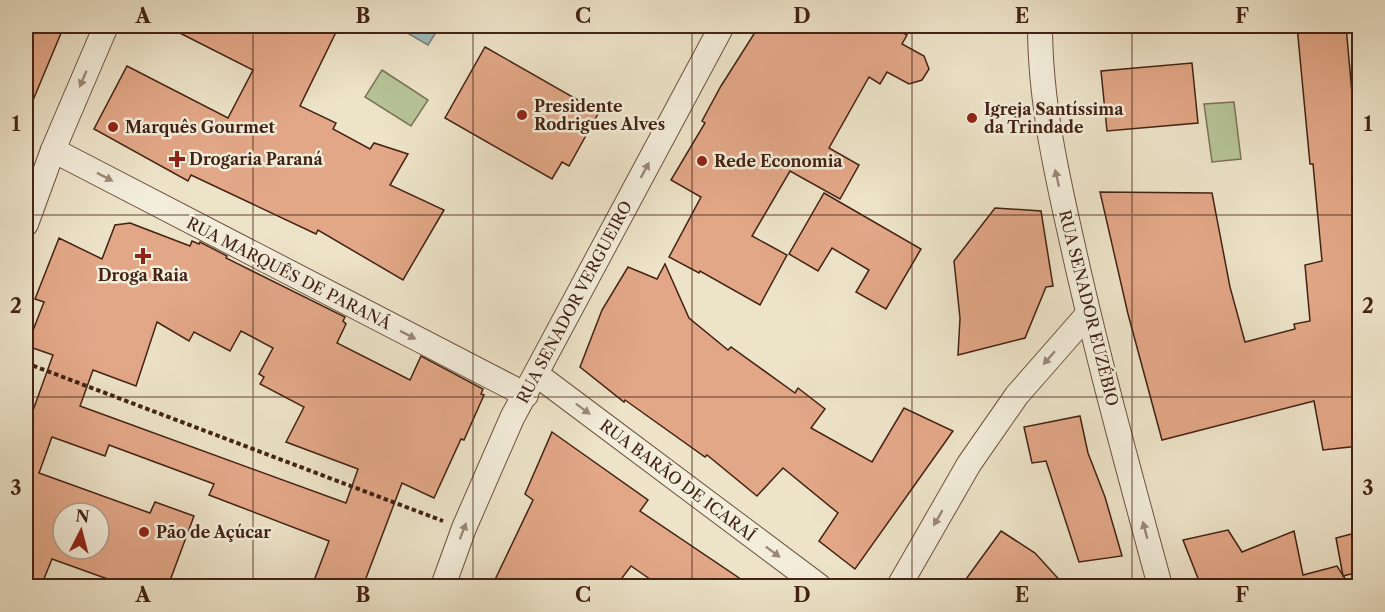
<svg xmlns="http://www.w3.org/2000/svg" width="1385" height="612" font-family="'Libre Caslon Text',serif">
<style>
.green{fill:#b6c498;stroke:#7c7356;stroke-width:1.5}
.water{fill:#9bbdbd;stroke:#787f79;stroke-width:1.5}
.building{fill:#e2a787;stroke:#432214;stroke-width:1.5;fill-rule:evenodd}
.lines{fill:none;stroke-linecap:round;stroke-linejoin:round}
.minor-casing{stroke:#6e5241;stroke-width:26}
.path{stroke:#432214;stroke-width:4;stroke-dasharray:4.5 3;stroke-linecap:butt}
.minor{stroke:#f3eddb;stroke-width:24}
.oneway{fill:#9b8878}
.grid{fill:none;stroke:#432214;stroke-width:1.5;stroke-opacity:0.55}
.poi-dot{fill:#8f2418;stroke:#f3eddb;stroke-width:2}
.labels{text-anchor:middle;stroke-width:5;stroke-linejoin:round;paint-order:stroke}
.poi-label{font-size:16px;font-weight:bold;fill:#432214;stroke:#f3eddb;text-anchor:start}
.street-label{font-size:16px;fill:#432214;stroke:#f3eddb}
.neatline{fill:none;stroke:#432214;stroke-width:2}
.grid-label{font-size:20px;text-anchor:middle;font-weight:bold;fill:#432214}
</style>
<rect width="100%" height="100%" fill="#ede3c8"/>
<filter id="stains"><feTurbulence type="fractalNoise" baseFrequency=".00333" numOctaves="4"/><feColorMatrix values="0 0 0 0 .2 0 0 0 0 .09 0 0 0 0 .02 0 0 0 .5 -.17"/></filter>
<radialGradient id="worn" r=".72"><stop offset=".6" stop-color="#630" stop-opacity="0"/><stop offset="1" stop-color="#630" stop-opacity=".3"/></radialGradient>
<g class="green">
<polygon points="382,70 428,100 411,126 365,97"/>
<polygon points="1234,102 1241,159 1212,162 1204,104"/>
</g>
<polygon class="water" points="408,26 440,26 428,45 404,31"/>
<g class="building">
<polygon points="26,26 64,26 26,117"/>
<polygon points="166,26 339,26 300,106 336,123 333,129 370,149 374,143 408,154 390,185 444,210 403,280 318,230 316,234 191,175 188,181 94,129 127,66 228,118 253,70"/>
<polygon points="759,26 891,26 907,35 902,44 924,56 929,69 922,80 909,84 887,72 880,84 869,77 829,148 859,165 840,199 790,171 752,236 787,255 760,305 700,271 699,273 669,257 701,197 671,180 705,123 702,121 721,86"/>
<polygon points="1297,26 1346,26 1359,172 1359,446 1323,450 1314,401 1162,440 1128,314 1100,192 1212,193 1230,287 1245,342 1295,329 1294,324 1310,321 1305,265 1322,261 1313,164 1310,164"/>
<polygon points="485,47 599,112 569,166 562,162 552,179 445,118"/>
<polygon points="1192,63 1198,123 1107,131 1101,71"/>
<polygon points="824,193 921,249 886,309 856,292 869,270 832,248 818,271 789,254"/>
<polygon points="995,208 1041,211 1053,286 1046,287 1025,338 958,355 960,318 954,261"/>
<path d="M130,223L190,246L192,241L199,244L200,242L227,256L226,258L345,317L343,321L346,324L337,343L410,380L421,356L483,389L481,394L484,395L464,440L461,439L434,498L402,483L363,586H312L329,541L209,495L214,484L109,445L105,456L52,437L39,473L150,513L155,502L194,516L168,586H127L52,559L41,586H26V430L53,355L27,346L44,302L35,299L59,238L102,259L115,225ZM157,322L189,341L194,332L230,351L241,331L273,348L259,374L264,377L260,384L304,407L286,442L358,469L346,503L80,406L93,370L136,386ZM63,513H99V549H63Z"/>
<polygon points="665,264 689,318 728,350 731,347 795,393 798,388 825,409 811,428 872,462 904,408 953,431 855,569 819,541 838,513 783,468 757,496 707,455 705,457 625,400 624,402 580,367 602,310 628,267 657,279"/>
<polygon points="1080,416 1088,453 1105,497 1122,556 1079,562 1046,461 1032,463 1024,427"/>
<polygon points="552,432 648,500 640,511 751,586 660,586 631,566 616,586 492,586 533,500 525,494"/>
<polygon points="1228,530 1242,552 1294,531 1303,575 1337,566 1350,586 1201,586 1183,540"/>
<polygon points="1001,531 1035,553 1065,586 961,586"/>
<polygon points="1359,532 1359,572 1343,576 1336,538"/>
</g>
<g class="lines">
<defs>
<g id="minor">
<path d="M1040,26C1040,102 1057,176 1074,251C1099,363 1130,475 1160,586"/>
<polyline points="53,150 526,395"/>
<polyline points="26,224 53,150 106,26"/>
<polyline points="536,374 819,586"/>
<polyline points="443,586 464,528 512,418 722,26"/>
<polyline points="899,586 969,464 1017,395 1088,314"/>
</g>
</defs>
<use href="#minor" class="minor-casing"/>
<polyline class="path" points="26,363 443,521"/>
<use href="#minor" class="minor"/>
</g>
<defs><path id="oneway-solid" d="M-6-.8H1V-3.2L6.5 0L1 3.2V.8H-6Z" transform="scale(1.5)"/></defs>
<g class="oneway">
<use href="#oneway-solid" transform="translate(83 79) rotate(113)"/>
<use href="#oneway-solid" transform="translate(645 170) rotate(-62)"/>
<use href="#oneway-solid" transform="translate(105 177) rotate(27)"/>
<use href="#oneway-solid" transform="translate(1057 178) rotate(-103)"/>
<use href="#oneway-solid" transform="translate(408 335) rotate(27)"/>
<use href="#oneway-solid" transform="translate(1049 358) rotate(131)"/>
<use href="#oneway-solid" transform="translate(583 409) rotate(37)"/>
<use href="#oneway-solid" transform="translate(938 518) rotate(120)"/>
<use href="#oneway-solid" transform="translate(1145 530) rotate(-105)"/>
<use href="#oneway-solid" transform="translate(463 531) rotate(-69)"/>
<use href="#oneway-solid" transform="translate(773 552) rotate(37)"/>
</g>
<path class="grid" d="M253,26V586M473,26V586M692,26V586M912,26V586M1132,26V586M26,215H1360M26,397H1360"/>
<g class="poi-dot">
<circle cx="522" cy="115" r="6"/>
<circle cx="972" cy="118" r="6"/>
<circle cx="113" cy="127" r="6"/>
<path d="M174 150h6v6h6v6h-6v6h-6v-6h-6v-6h6z"/>
<circle cx="702" cy="161" r="6"/>
<path d="M140 247h6v6h6v6h-6v6h-6v-6h-6v-6h6z"/>
<circle cx="144" cy="532" r="6"/>
</g>
<g class="labels">
<g class="poi-label">
<text x="534" y="112">Presidente<tspan x="534" dy="18">Rodrigues Alves</tspan></text>
<text x="984" y="115">Igreja Santíssima<tspan x="984" dy="18">da Trindade</tspan></text>
<text x="125" y="133">Marquês Gourmet</text>
<text x="189" y="165">Drogaria Paraná</text>
<text x="714" y="167">Rede Economia</text>
<text x="143" y="281" text-anchor="middle">Droga Raia</text>
<text x="156" y="538">Pão de Açúcar</text>
</g>
<g class="street-label">
<text transform="translate(289 273) rotate(27)" y="6">RUA MARQUÊS DE PARANÁ</text>
<text transform="translate(574 302) rotate(-62)" y="6">RUA SENADOR VERGUEIRO</text>
<text transform="translate(1089 308) rotate(76)" y="6">RUA SENADOR EUZÉBIO</text>
<text transform="translate(678 480) rotate(37)" y="6">RUA BARÃO DE ICARAÍ</text>
</g>
</g>
<rect width="1385" height="612" fill="none" stroke="#ede3c8" stroke-width="66"/>
<g transform="translate(81 531) rotate(6)"><circle r="28" fill="#f3eddb" stroke="#ad9c8b" stroke-width="1.5"/>
<path d="M0-4.5L10 22L0 15L-10 22Z" fill="#8f2418"/>
<text y="-9" font-size="16" font-weight="bold" text-anchor="middle" fill="#432214">N</text>
</g>
<rect x="33" y="33" width="1319" height="546" class="neatline"/>
<g class="grid-label">
<text x="143" y="23">A</text>
<text x="363" y="23">B</text>
<text x="583" y="23">C</text>
<text x="802" y="23">D</text>
<text x="1022" y="23">E</text>
<text x="1242" y="23">F</text>
<text x="16" y="131">1</text>
<text x="1368" y="131">1</text>
<text x="16" y="313">2</text>
<text x="1368" y="313">2</text>
<text x="16" y="495">3</text>
<text x="1368" y="495">3</text>
<text x="143" y="602">A</text>
<text x="363" y="602">B</text>
<text x="583" y="602">C</text>
<text x="802" y="602">D</text>
<text x="1022" y="602">E</text>
<text x="1242" y="602">F</text>
</g>
<rect width="100%" height="100%" filter="url(#stains)"/>
<rect width="100%" height="100%" fill="url(#worn)"/>
</svg>
